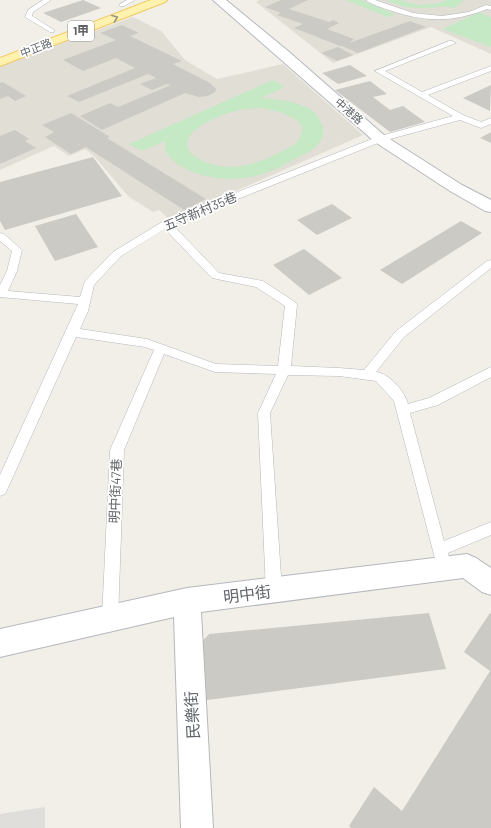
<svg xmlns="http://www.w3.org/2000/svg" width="491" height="828" font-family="Barlow,'Noto Sans TC',sans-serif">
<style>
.industrial{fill:#e0deda}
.education{fill:#e1ded6}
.green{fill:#c5e8c5;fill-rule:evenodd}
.building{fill:#cccac5}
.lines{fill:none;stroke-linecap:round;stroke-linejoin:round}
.service-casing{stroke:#b5b8bc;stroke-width:1}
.minor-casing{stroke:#b5b8bc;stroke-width:2}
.tertiary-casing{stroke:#b5b8bc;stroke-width:2}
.primary-casing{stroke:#f2c960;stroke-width:2}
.service{fill:#fff;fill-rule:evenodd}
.minor{fill:#fff;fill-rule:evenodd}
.tertiary{fill:#fff;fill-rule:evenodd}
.primary{fill:#fff2af;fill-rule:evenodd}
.oneway{stroke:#979581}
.labels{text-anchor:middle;stroke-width:3.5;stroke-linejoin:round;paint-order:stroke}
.far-street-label{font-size:11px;fill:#5f6368;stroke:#fff}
.shield{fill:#fff;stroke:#8f9295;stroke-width:1}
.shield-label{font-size:12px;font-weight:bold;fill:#5f6368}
.street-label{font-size:13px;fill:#5f6368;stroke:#fff}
.near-street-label{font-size:16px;fill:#5f6368;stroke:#fff}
</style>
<rect width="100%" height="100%" fill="#f1efe8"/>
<polygon class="industrial" points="45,807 45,828 0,828 0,814"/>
<g class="education">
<polygon points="259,0 491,0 491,54 431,27 333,63 256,2"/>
<polygon points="133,17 161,31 185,60 217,79 283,64 363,135 170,220 159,210 153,212 128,196 94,156 85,149 69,156 54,146 0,170 0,66"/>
</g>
<g class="green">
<polygon points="346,0 361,0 395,14 387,17"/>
<path d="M386,0H399L420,5L439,3L446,0H464L454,8C443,5 434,8 423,8C410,8 397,6 386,0Z"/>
<polygon points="479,12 491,17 491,47 443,29"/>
<path d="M273,80L285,87L261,98C281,100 315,101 322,125C324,131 324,136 320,142C314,151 302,155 293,160C285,164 277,169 268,172C240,183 200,181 175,162C171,159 168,154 165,151V141L142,151L129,144ZM259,108C273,110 314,117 299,139C295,146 286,149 279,153C254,165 230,173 203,161C198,158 191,155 189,150C179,131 218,116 232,112C241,109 250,109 259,108Z"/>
</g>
<g class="building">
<polygon points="83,0 101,8 61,22 43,13"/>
<polygon points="281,0 308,0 289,9 329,22 333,20 339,23 327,29 354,39 349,43 410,21 426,27 358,53 342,46 340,46 294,28 303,24 277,15 281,13 265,7"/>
<polygon points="122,25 139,33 130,36 182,61 173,64 210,83 216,89 215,92 208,96 199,97 185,93 102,130 80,116 110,103 118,107 171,85 167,84 152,90 140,84 156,78 148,74 79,102 67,96 135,68 116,58 83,71 63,60 116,40 100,33"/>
<polygon points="338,47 353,55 337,61 321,53"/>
<polygon points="350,65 367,76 338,84 322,73"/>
<polygon points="370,81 387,94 373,97 390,110 403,106 425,122 390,132 335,90"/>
<polygon points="3,82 26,96 15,101 8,96 0,99 0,83"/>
<polygon points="491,85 490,111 463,98"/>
<polygon points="71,113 110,137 107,138 206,199 184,210 86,147 71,154 45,137 54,132 42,125"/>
<polygon points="15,130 29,139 25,141 36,148 0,164 0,136"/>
<polygon points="491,132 491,143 480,138"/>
<polygon points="93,157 122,196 5,230 0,221 0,182"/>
<polygon points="332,204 352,218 317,235 297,220"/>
<polygon points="76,214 98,247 55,261 35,226"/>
<polygon points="461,221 482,233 402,284 380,270"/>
<polygon points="304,249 342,278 309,295 273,265"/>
<polygon points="429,613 446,669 200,701 191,654 209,634"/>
<polygon points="490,613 491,614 491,828 351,828 349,826 374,787 402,811 490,671 464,652"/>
</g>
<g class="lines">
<defs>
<g id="service">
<polygon points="43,0 51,0 33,12 32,16 54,30 54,32 50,32 25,17 28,10"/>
<polygon points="127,0 135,0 124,6 120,6 120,4"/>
<path d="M366,0H375L413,13L442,16L469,12L486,5L491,6V10L487,9C452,23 424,22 389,10C381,7 372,5 366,0Z"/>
<path d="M449,41H452L456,43L385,71L422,92L491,66V71L428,95L463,115L481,122L491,118V124L481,128L460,120L383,141L173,225L219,273L263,281L295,302L297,305L291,366L339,368L364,370L396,331L487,261L491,260V268L404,337L376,372C389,373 405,392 408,404L429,398L491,367V377L438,405L410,413L444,541L491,522V535L448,553L452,569L449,574L444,576L439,574L394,401L376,381L339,376L288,375L270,413L282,591L280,596L274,598L268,596L266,591L258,413L276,374L215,372L164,354L124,450L118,619L116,624L110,627L104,624L102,619L110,450L154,350L145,347L76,337L7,490L5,494L0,496V475L78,304L0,297V285L7,271L12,251L0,241V233L4,234L22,250L17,271L8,291L80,297L85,281L113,252L162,222L377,137L453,116L375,71ZM165,229L212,278L256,287L285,306L278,366L216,364L147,339L80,329L88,311L94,285L121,256Z"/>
</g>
<polygon id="minor" points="467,554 476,558 491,568 491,595 482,592 463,578 201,612 213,828 181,828 174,617 0,657 0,629 187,588"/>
<polygon id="tertiary" points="213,0 226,0 288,51 385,136 462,185 491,200 491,212 485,211 450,191 375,142"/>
<polygon id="primary" points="151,0 167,0 165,2 0,66 0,58"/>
</defs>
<use href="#service" class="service-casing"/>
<use href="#minor" class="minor-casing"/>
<use href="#tertiary" class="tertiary-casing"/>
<use href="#primary" class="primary-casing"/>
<use href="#service" class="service"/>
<use href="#minor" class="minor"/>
<use href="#tertiary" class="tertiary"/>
<use href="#primary" class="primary"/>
</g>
<defs><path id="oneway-chevron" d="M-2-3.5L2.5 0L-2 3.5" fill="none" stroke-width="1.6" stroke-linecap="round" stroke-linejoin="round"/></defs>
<use class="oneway" href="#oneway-chevron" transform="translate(115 18) rotate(-21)"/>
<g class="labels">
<g class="far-street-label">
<text transform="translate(36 48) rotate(-21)" y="4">中正路</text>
<text transform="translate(349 111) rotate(41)" y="4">中港路</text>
</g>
<rect class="shield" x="68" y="21" width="26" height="20" rx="3"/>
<g class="shield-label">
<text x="81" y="35">1甲</text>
</g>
<g class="street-label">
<text transform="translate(200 211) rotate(-23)" y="5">五守新村35巷</text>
<text transform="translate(115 491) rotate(-88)" y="5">明中街47巷</text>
</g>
<g class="near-street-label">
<text transform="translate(247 594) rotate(-7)" y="6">明中街</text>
<text transform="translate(192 715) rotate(-93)" y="6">民樂街</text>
</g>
</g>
</svg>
